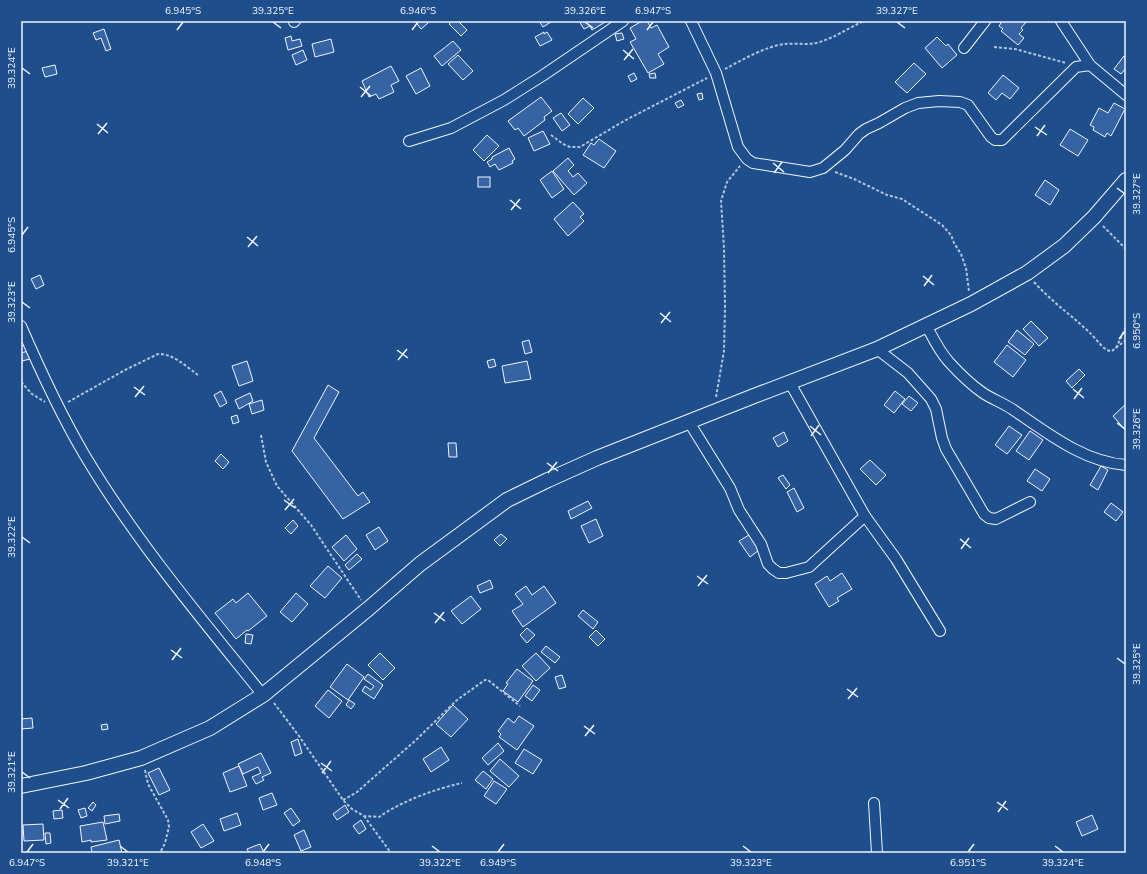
<svg xmlns="http://www.w3.org/2000/svg" width="1147" height="874" font-family="'Nunito Sans',sans-serif">
<style>
.building{fill:#3563a3;stroke:#f2f6ff}
.lines{fill:none;stroke-linecap:round;stroke-linejoin:round}
.street-casing{stroke:#f2f6ff;stroke-width:12}
.secondary-casing{stroke:#f2f6ff;stroke-width:16}
.path{stroke:#b3c4dc;stroke-width:2;stroke-dasharray:3 2;stroke-linecap:butt}
.street{stroke:#1f4e8c;stroke-width:10}
.secondary{stroke:#1f4e8c;stroke-width:14}
.ticks{fill:none;stroke:#f2f6ff;stroke-width:1.5}
.neatline{fill:none;stroke:#f2f6ff;stroke-width:1.5}
.ticks-label{font-size:10px;text-anchor:middle;fill:#f2f6ff}
</style>
<rect width="100%" height="100%" fill="#1f4e8c"/>
<g class="building">
<polygon points="415,21 427,21 428,23 421,29"/>
<polygon points="452,21 458,21 467,30 461,36 449,24"/>
<polygon points="539,21 550,21 551,22 543,27"/>
<polygon points="579,21 607,21 592,30 590,26 584,29"/>
<polygon points="642,21 647,21 651,28 657,25 669,47 658,54 664,64 648,73 630,42 636,39 630,28"/>
<polygon points="998,21 1027,21 1021,28 1023,30 1019,34 1024,38 1018,45 1001,31 1003,29 999,26 1001,23"/>
<polygon points="104,29 111,49 106,51 101,38 96,40 93,33"/>
<polygon points="544,32 544,34 547,32 552,40 540,46 535,37"/>
<polygon points="622,33 624,39 617,41 615,34"/>
<polygon points="291,36 292,41 300,39 302,46 288,50 285,38"/>
<polygon points="937,37 946,46 948,44 957,55 942,68 925,48"/>
<polygon points="331,39 334,52 315,57 312,44"/>
<polygon points="453,41 461,50 442,66 434,56"/>
<polygon points="303,50 307,60 296,65 292,55"/>
<polygon points="458,55 473,71 463,80 448,64"/>
<polygon points="1124,56 1126,58 1126,68 1121,74 1114,69"/>
<polygon points="914,63 926,74 907,93 895,82"/>
<polygon points="55,65 57,74 45,77 42,68"/>
<polygon points="391,66 399,81 391,85 394,92 379,99 376,94 369,97 362,81"/>
<polygon points="421,68 430,86 416,94 406,76"/>
<polygon points="634,73 637,79 631,82 628,76"/>
<polygon points="655,73 656,78 650,78 649,74"/>
<polygon points="1003,75 1019,88 1010,99 1002,93 996,100 988,93"/>
<polygon points="702,93 703,99 699,100 697,94"/>
<polygon points="541,97 552,111 544,117 545,120 524,136 518,128 515,130 508,121"/>
<polygon points="583,98 594,108 578,124 568,114"/>
<polygon points="681,100 684,105 678,108 675,103"/>
<polygon points="1114,103 1125,109 1111,136 1107,133 1105,137 1093,130 1094,127 1090,125 1099,108 1108,113"/>
<polygon points="561,113 570,125 562,131 553,118"/>
<polygon points="1070,129 1088,140 1078,156 1060,145"/>
<polygon points="543,131 550,144 534,151 528,138"/>
<polygon points="487,135 499,146 484,161 473,150"/>
<polygon points="599,139 616,151 604,168 583,155 591,143 594,145"/>
<polygon points="509,148 515,159 512,161 513,163 499,170 495,164 490,167 487,162 492,159 492,157"/>
<polygon points="568,158 574,165 568,171 573,177 578,173 587,183 574,195 553,171"/>
<polygon points="552,171 564,189 552,198 540,180"/>
<rect x="478" y="177" width="12" height="10"/>
<polygon points="1045,180 1059,190 1050,205 1035,195"/>
<polygon points="573,202 584,214 580,217 584,221 568,236 554,219"/>
<polygon points="40,275 44,285 36,289 31,279"/>
<polygon points="1031,321 1048,338 1039,346 1023,329"/>
<polygon points="1017,330 1034,344 1025,355 1008,342"/>
<polygon points="529,340 532,352 525,354 522,342"/>
<polygon points="1007,345 1026,360 1013,377 994,362"/>
<polygon points="28,351 30,359 22,361 21,353"/>
<polygon points="494,359 496,366 489,368 487,361"/>
<polygon points="247,361 253,381 239,386 232,366"/>
<polygon points="527,361 531,379 505,383 502,366"/>
<polygon points="1079,369 1085,375 1072,388 1066,381"/>
<polygon points="328,385 339,392 314,438 358,496 363,492 370,502 343,519 292,451"/>
<polygon points="221,391 227,403 220,407 214,395"/>
<polygon points="895,391 905,399 894,413 884,405"/>
<polygon points="250,393 253,401 239,409 235,400"/>
<polygon points="909,396 918,403 911,411 902,404"/>
<polygon points="262,400 264,410 252,414 249,404"/>
<polygon points="1126,404 1126,431 1113,416"/>
<polygon points="237,415 239,422 233,424 231,417"/>
<polygon points="1009,426 1022,435 1007,454 995,445"/>
<polygon points="1030,431 1043,440 1029,460 1016,451"/>
<polygon points="784,432 788,441 778,447 773,438"/>
<polygon points="448,443 456,443 457,457 449,457"/>
<polygon points="221,454 229,462 223,469 215,461"/>
<polygon points="870,460 886,475 876,485 860,469"/>
<polygon points="1101,466 1108,470 1098,490 1090,485"/>
<polygon points="1035,469 1050,479 1042,491 1027,481"/>
<polygon points="783,475 790,485 786,489 778,478"/>
<polygon points="794,488 804,508 797,512 787,492"/>
<polygon points="588,501 592,508 571,519 568,511"/>
<polygon points="1111,503 1123,512 1116,521 1104,512"/>
<polygon points="596,519 603,536 589,543 581,526"/>
<polygon points="293,520 298,526 291,534 285,528"/>
<polygon points="379,527 388,541 375,550 366,535"/>
<polygon points="501,534 507,539 500,546 494,540"/>
<polygon points="346,535 357,549 344,561 332,547"/>
<polygon points="749,535 759,550 750,557 739,541"/>
<polygon points="357,554 362,559 349,570 345,565"/>
<polygon points="328,566 342,578 325,598 310,586"/>
<polygon points="842,573 852,589 837,598 839,601 829,607 815,584 827,576 830,581"/>
<polygon points="490,580 493,588 480,593 477,586"/>
<polygon points="526,586 532,595 544,586 556,603 523,627 512,611 523,604 515,594"/>
<polygon points="248,593 267,616 248,631 247,630 236,639 215,613 233,599 236,603"/>
<polygon points="296,593 308,604 292,622 280,612"/>
<polygon points="471,596 481,609 462,624 451,611"/>
<polygon points="583,610 598,622 593,629 578,616"/>
<polygon points="527,628 535,635 527,643 520,635"/>
<polygon points="596,630 605,639 598,646 589,637"/>
<polygon points="246,634 253,635 251,644 245,643"/>
<polygon points="546,646 560,657 555,663 541,652"/>
<polygon points="380,653 395,668 383,680 368,665"/>
<polygon points="536,653 550,668 536,681 522,666"/>
<polygon points="347,664 364,677 348,700 330,687"/>
<polygon points="517,669 533,681 518,702 503,691 508,684 506,683"/>
<polygon points="368,674 383,685 374,699 362,691 365,686 371,690 374,686 364,679"/>
<polygon points="562,675 566,687 559,689 555,677"/>
<polygon points="533,685 540,690 532,701 525,696"/>
<polygon points="328,690 342,701 329,718 315,706"/>
<polygon points="349,700 355,704 351,709 346,705"/>
<polygon points="453,705 468,719 451,737 436,724"/>
<polygon points="519,716 534,726 517,750 499,737 501,734 498,731 508,718 514,723"/>
<polygon points="32,718 33,728 21,729 21,719"/>
<polygon points="107,724 108,729 102,730 101,725"/>
<polygon points="298,739 302,753 295,756 291,742"/>
<polygon points="498,743 504,751 488,765 482,758"/>
<polygon points="441,747 449,760 431,772 423,759"/>
<polygon points="524,749 542,760 533,774 515,763"/>
<polygon points="261,753 271,773 262,777 264,780 256,784 252,777 261,773 258,767 243,774 238,764"/>
<polygon points="500,759 519,776 509,787 490,771"/>
<polygon points="239,766 247,786 230,792 223,773"/>
<polygon points="159,768 170,790 159,795 148,773"/>
<polygon points="483,771 493,779 486,789 475,780"/>
<polygon points="494,781 507,789 496,804 484,796"/>
<polygon points="272,793 277,805 263,810 259,798"/>
<polygon points="93,802 96,805 92,811 88,808"/>
<polygon points="345,805 349,812 337,820 333,814"/>
<polygon points="85,808 87,816 81,818 78,810"/>
<polygon points="291,808 300,821 293,826 284,813"/>
<polygon points="62,810 63,818 54,819 53,811"/>
<polygon points="237,813 241,825 224,831 220,819"/>
<polygon points="119,814 120,821 105,824 104,816"/>
<polygon points="1092,815 1098,829 1082,836 1076,822"/>
<polygon points="361,820 366,829 359,834 353,826"/>
<polygon points="103,822 107,840 91,842 91,840 82,842 80,826"/>
<polygon points="43,824 44,840 24,841 23,825"/>
<polygon points="203,824 214,841 201,848 191,832"/>
<polygon points="304,830 311,847 301,851 294,835"/>
<polygon points="45,833 50,833 51,843 46,844"/>
<polygon points="119,840 122,853 92,853 91,847"/>
<polygon points="260,844 264,853 249,853 247,849"/>
</g>
<g class="lines">
<defs>
<g id="street">
<polyline points="691,21 716,73 738,147 747,159 753,163 810,172 823,168 845,150 859,134 866,129 879,123 905,108 918,103 939,101 960,102 968,105 991,137 995,140 1002,140 1076,67 1090,65 1126,95"/>
<polyline points="1061,21 1090,65"/>
<polyline points="294,22 295,21"/>
<polyline points="964,48 985,21"/>
<polyline points="409,141 451,128 504,100 542,76 623,21"/>
<path d="M926,325C933,338 939,351 949,362C959,373 970,384 983,393C992,399 1003,403 1012,409C1046,432 1083,462 1126,465"/>
<path d="M21,326C40,370 60,413 84,454C135,540 200,617 263,695"/>
<polyline points="877,349 908,373 931,399 936,409 942,438 946,449 984,514 989,518 996,519 1030,502"/>
<polyline points="790,383 865,516 896,559 940,631"/>
<polyline points="689,422 730,488 739,510 761,544 768,564 773,569 779,573 786,573 809,567 865,516"/>
<polyline points="874,803 877,853"/>
</g>
<polyline id="secondary" points="21,786 86,773 141,758 210,728 263,695 368,609 420,564 507,500 548,480 597,458 754,396 877,349 971,304 1027,273 1064,246 1094,217 1126,180"/>
</defs>
<use href="#street" class="street-casing"/>
<use href="#secondary" class="secondary-casing"/>
<g class="path">
<polyline points="994,47 1015,49 1066,63"/>
<path d="M725,69C742,60 766,46 785,44C795,43 806,45 816,43C833,39 848,28 864,21"/>
<polyline points="551,135 563,144 570,147 580,147 624,121 707,78"/>
<polyline points="835,172 854,179 887,195 902,199 942,225 951,235 954,243 961,254 966,268 969,291"/>
<polyline points="1103,226 1126,249"/>
<path d="M1034,282C1051,301 1071,315 1089,332C1096,338 1104,352 1112,351L1126,340"/>
<polyline points="1116,348 1126,327"/>
<polyline points="21,382 32,394 45,402"/>
<polyline points="716,397 724,351 725,307 724,248 721,201 727,182 740,166"/>
<path d="M68,402L125,370L158,354C172,353 187,367 198,375"/>
<polyline points="261,435 266,462 277,486 311,525 361,600"/>
<path d="M274,703L299,736L343,800L352,809L364,816L379,817C402,801 435,789 462,783"/>
<polyline points="145,770 148,784 168,820 169,827 165,843 160,853"/>
<polyline points="343,800 357,792 416,740 457,700 485,680 488,680 520,706"/>
<polyline points="364,816 391,853"/>
</g>
<use href="#street" class="street"/>
<use href="#secondary" class="secondary"/>
</g>
<path class="ticks" d="M273,22L281,28M585,22L593,28M897,22L905,28M177,30L183,22M412,30L418,22M647,30L653,22M623,50L634,59M624,60L633,49M22,68L30,74M360,87L371,96M361,97L370,86M97,124L108,133M1035,127L1047,135M98,134L107,123M1037,136L1045,125M773,163L784,172M774,173L782,162M1117,188L1125,194M510,200L521,209M511,210L520,199M22,235L28,227M247,237L258,246M248,247L257,236M923,276L934,285M924,286L932,275M22,302L30,308M660,313L671,322M661,323L670,312M1119,339L1125,331M397,350L408,358M398,360L407,349M134,387L145,395M1073,389L1084,398M135,397L144,386M1074,399L1082,388M1117,423L1125,429M810,426L821,435M811,436L819,425M547,463L558,471M548,473L557,462M284,500L295,508M285,510L294,499M22,537L30,543M960,539L971,548M961,549L969,538M697,576L708,584M698,586L707,575M434,613L445,621M435,623L444,612M171,650L182,658M1117,658L1125,664M172,660L181,648M847,689L858,697M848,699L857,688M584,726L595,734M585,736L594,725M321,763L332,771M22,772L30,778M322,773L331,761M58,800L69,808M997,802L1008,810M60,809L68,798M998,812L1006,801M120,846L128,852M432,846L440,852M743,846L751,852M1055,846L1063,852M27,852L33,844M263,852L269,844M498,852L504,844M968,852L974,844"/>
<rect width="1147" height="874" fill="none" stroke="#1f4e8c" stroke-width="44"/>
<rect x="22" y="22" width="1103" height="830" class="neatline"/>
<g class="ticks-label">
<text x="183" y="14">6.945°S</text>
<text x="273" y="14">39.325°E</text>
<text x="418" y="14">6.946°S</text>
<text x="585" y="14">39.326°E</text>
<text x="653" y="14">6.947°S</text>
<text x="897" y="14">39.327°E</text>
<text transform="translate(11 68) rotate(-90)" y="4">39.324°E</text>
<text transform="translate(1136 194) rotate(-90)" y="4">39.327°E</text>
<text transform="translate(11 235) rotate(-90)" y="4">6.945°S</text>
<text transform="translate(11 302) rotate(-90)" y="4">39.323°E</text>
<text transform="translate(1136 331) rotate(-90)" y="4">6.950°S</text>
<text transform="translate(1136 429) rotate(-90)" y="4">39.326°E</text>
<text transform="translate(11 537) rotate(-90)" y="4">39.322°E</text>
<text transform="translate(1136 664) rotate(-90)" y="4">39.325°E</text>
<text transform="translate(11 772) rotate(-90)" y="4">39.321°E</text>
<text x="27" y="866">6.947°S</text>
<text x="128" y="866">39.321°E</text>
<text x="263" y="866">6.948°S</text>
<text x="440" y="866">39.322°E</text>
<text x="498" y="866">6.949°S</text>
<text x="751" y="866">39.323°E</text>
<text x="968" y="866">6.951°S</text>
<text x="1063" y="866">39.324°E</text>
</g>
</svg>
